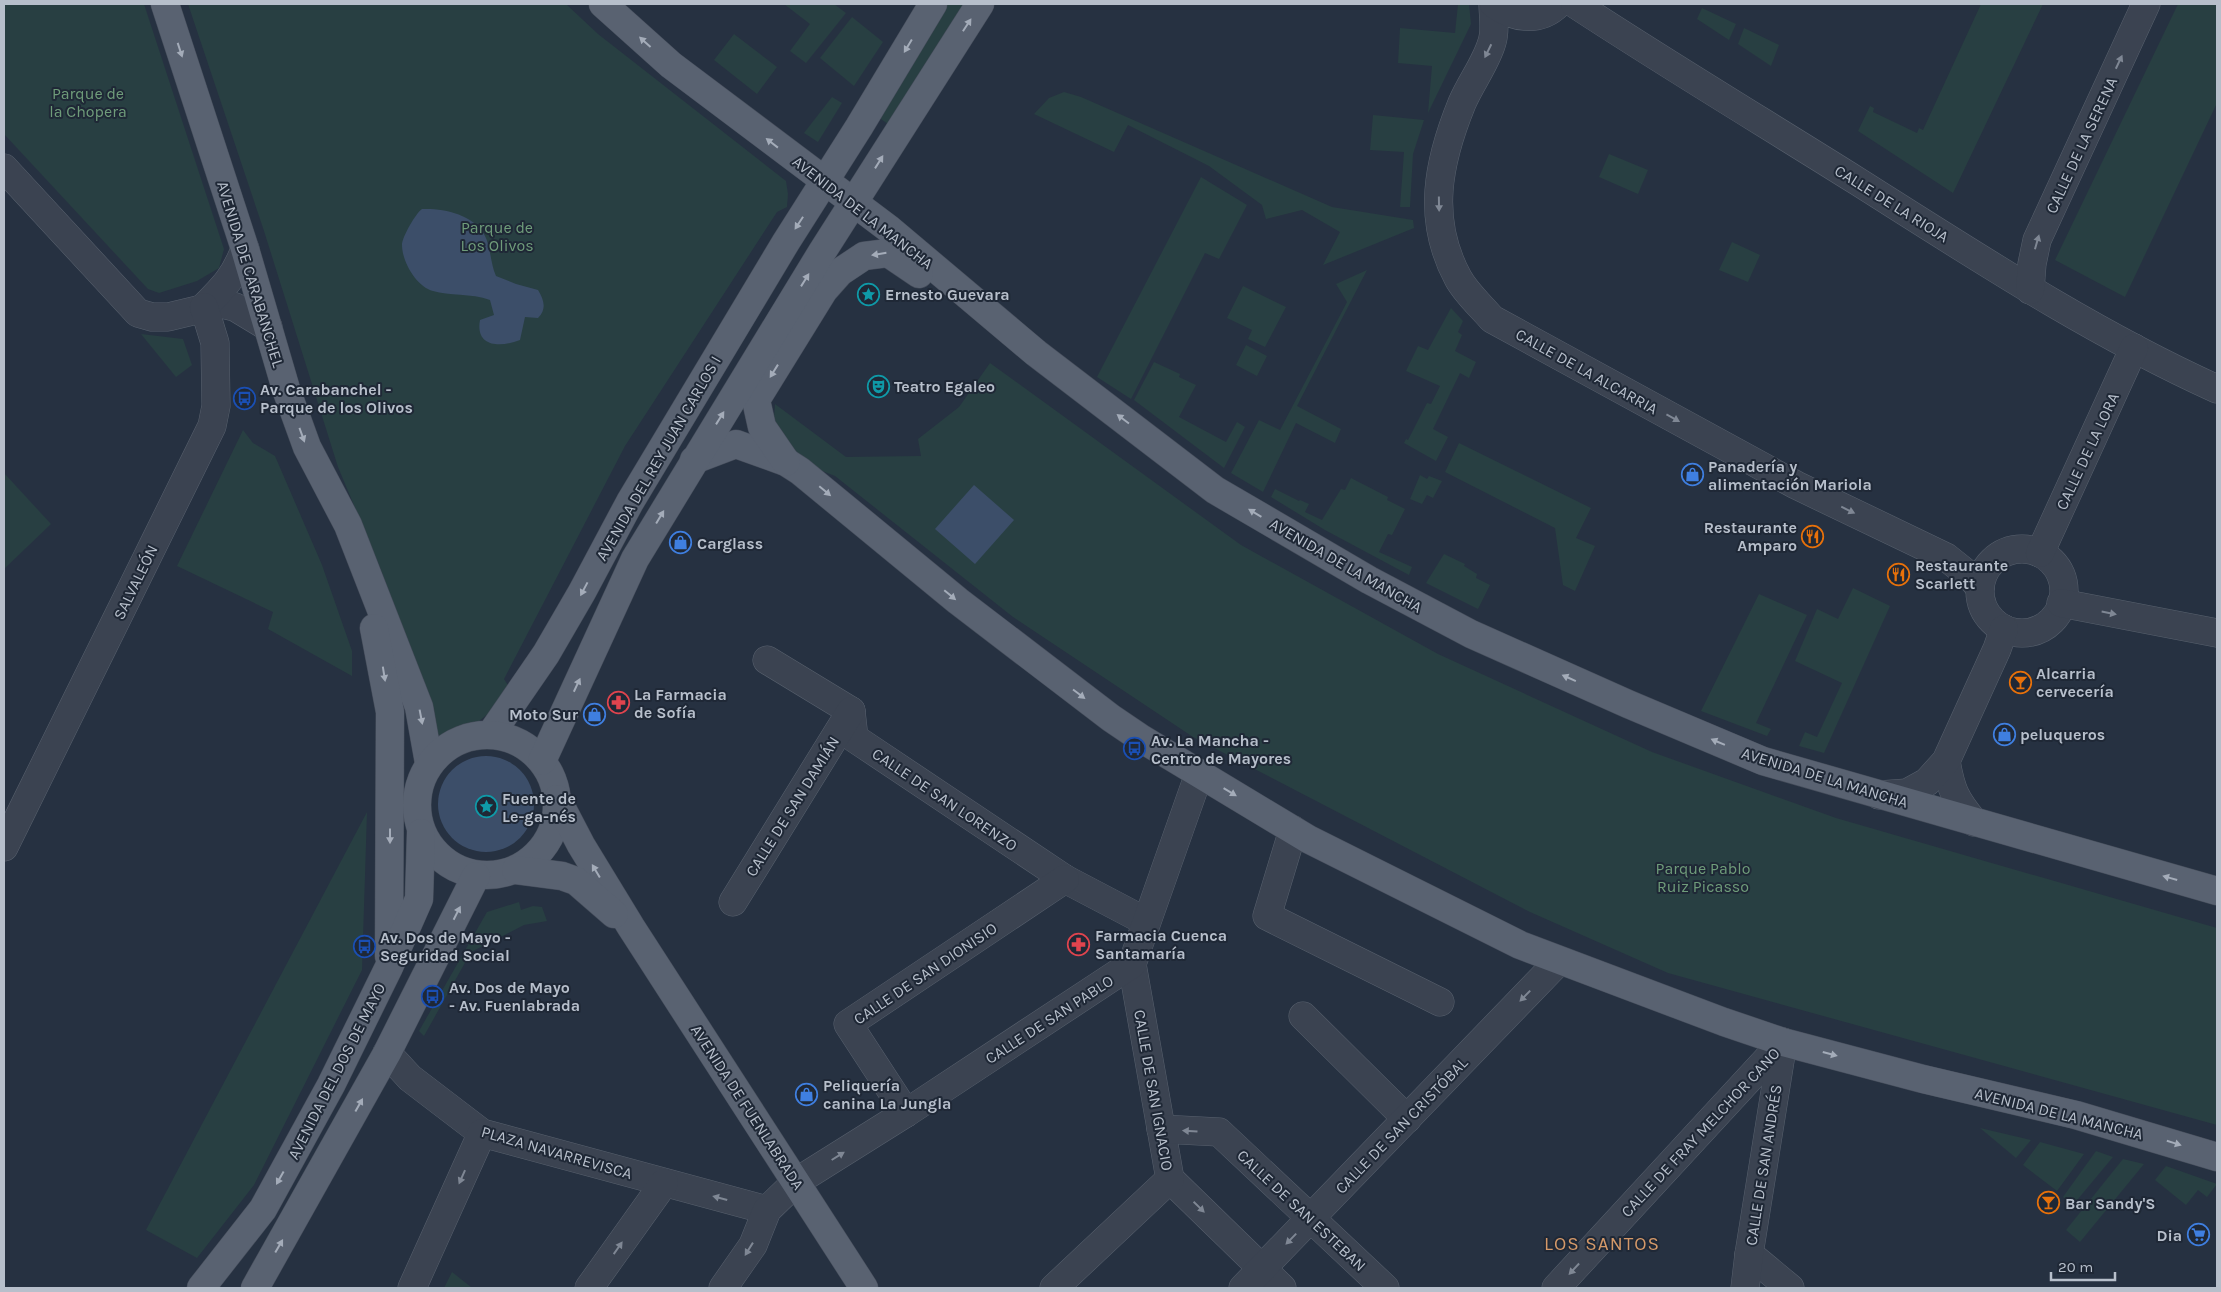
<svg xmlns="http://www.w3.org/2000/svg" width="2221" height="1292" font-family="Karla,sans-serif">
<style>
.green{fill:#283f42}
.water{fill:#3c4e69}
.lines{fill:none;stroke-linecap:round;stroke-linejoin:round}
.minor-casing{stroke:#58616e;stroke-width:29}
.major-casing{stroke:#444c5a;stroke-width:29}
.minor{stroke:#3b4351;stroke-width:28}
.major{stroke:#596271;stroke-width:28}
.oneway{fill:#a4acb9}
.oneway2{fill:#7f8794}
.labels{text-anchor:middle;stroke-width:4;stroke-linejoin:round;paint-order:stroke}
.park-label{font-size:16px;fill:#6f9c7a;stroke:#1f2836}
.street-label{font-size:16px;fill:#b7bfcb;stroke:#1f2836}
.poi-label{font-size:16px;font-weight:bold;fill:#b7bfcb;stroke:#1f2836;text-anchor:start}
.quarter-label{font-size:19px;letter-spacing:1px;fill:#d59969;stroke:#1f2836}
</style>
<rect width="100%" height="100%" fill="#263141"/>
<g class="green">
<polygon points="4,4 144,4 224,249 219,268 197,281 159,293 148,289 4,134"/>
<polygon points="188,4 566,4 598,34 786,181 788,194 787,207 777,212 625,446 504,679 511,690 494,709 479,721 439,737 424,688 381,570 338,467 264,231"/>
<polygon points="784,4 834,4 846,13 806,63 790,51 810,24"/>
<polygon points="944,4 964,4 888,124 878,117"/>
<polygon points="1458,4 1469,4 1471,24 1428,113 1432,66 1398,63 1400,28 1455,33"/>
<polygon points="1981,4 2043,4 1953,193 1858,131 1870,106 1874,108 1873,112 1917,133 1919,128 1923,130"/>
<polygon points="2178,4 2217,4 2217,103 2125,297 2055,260"/>
<polygon points="1702,8 1736,24 1729,40 1697,19"/>
<polygon points="852,17 883,42 854,86 820,58"/>
<polygon points="1744,28 1779,45 1771,66 1738,44"/>
<polygon points="734,34 777,67 757,94 714,60"/>
<polygon points="1064,92 1081,97 1332,207 1413,220 1414,228 1323,265 1340,232 1302,210 1266,219 1262,205 1209,166 1128,125 1114,152 1034,114 1049,98"/>
<polygon points="832,97 842,103 818,142 804,133"/>
<polygon points="1373,115 1424,120 1413,154 1410,207 1400,207 1404,152 1370,150"/>
<polygon points="1609,154 1648,170 1638,194 1599,177"/>
<polygon points="1201,177 1247,205 1219,259 1205,253 1131,399 1097,377"/>
<polygon points="1732,242 1760,255 1748,282 1719,270"/>
<polygon points="1367,270 1297,406 1341,429 1335,443 1296,423 1263,492 1231,473 1259,420 1280,430 1347,302 1336,284"/>
<polygon points="1243,286 1286,307 1265,347 1248,339 1252,330 1227,318"/>
<polygon points="1451,308 1463,321 1458,332 1462,335 1455,351 1476,362 1469,378 1460,373 1433,429 1448,437 1436,461 1404,443 1406,439 1408,440 1427,403 1431,404 1440,386 1406,371 1418,346 1428,350"/>
<polygon points="141,334 183,339 192,365 176,377"/>
<polygon points="1246,345 1267,356 1257,376 1236,365"/>
<polygon points="1154,362 1180,374 1179,377 1196,385 1179,417 1226,442 1237,422 1245,427 1224,468 1134,400"/>
<polygon points="990,363 1241,545 1438,654 1652,752 1836,818 2217,928 2217,1125 1668,973 1530,912 1193,737 1013,617 835,476 812,467 773,433 775,404 846,457 921,456 918,439 959,407"/>
<polygon points="243,430 253,443 275,456 322,565 352,651 352,676 268,629 273,612 177,566"/>
<polygon points="1459,443 1591,508 1576,538 1595,546 1575,591 1563,585 1555,528 1445,472"/>
<polygon points="4,473 51,524 4,569"/>
<polygon points="1420,475 1427,479 1429,476 1442,481 1433,498 1427,495 1422,504 1410,499"/>
<polygon points="1351,478 1388,497 1387,500 1405,509 1392,535 1388,534 1379,552 1412,567 1409,575 1325,530 1271,497 1275,489 1299,501 1300,500 1309,504 1305,512 1322,520 1341,489 1345,490"/>
<polygon points="1444,554 1465,564 1464,566 1477,574 1476,578 1490,585 1478,609 1426,583"/>
<polygon points="1853,588 1890,606 1824,753 1799,746 1805,732 1817,737 1842,683 1795,661 1817,609 1838,619"/>
<polygon points="1759,594 1807,615 1756,723 1771,729 1767,736 1701,711"/>
<polygon points="367,812 362,970 254,1185 197,1258 146,1230"/>
<polygon points="519,902 521,910 533,906 542,907 547,921 524,925 471,952 424,1036 419,1031 487,912"/>
<polygon points="1980,1128 2031,1140 2016,1158"/>
<polygon points="2040,1142 2084,1154 2057,1191 2023,1165"/>
<polygon points="2096,1151 2113,1157 2073,1205 2063,1197"/>
<polygon points="2123,1159 2144,1164 2080,1242 2066,1230"/>
<polygon points="2166,1166 2217,1184 2207,1197 2198,1190 2186,1205 2155,1180"/>
<polygon points="452,1272 471,1287 471,1288 444,1288"/>
</g>
<g class="water">
<path d="M422,209C443,208 472,214 484,234C491,246 490,263 496,276L516,284L538,290C544,300 547,309 538,318L525,317L520,340C500,348 475,347 480,320L494,315L490,300C471,293 449,296 433,291C417,287 402,262 402,245C402,237 416,213 422,209Z"/>
<polygon points="974,485 1014,520 975,564 935,529"/>
<circle cx="486" cy="804" r="48"/>
</g>
<g class="lines">
<defs>
<g id="minor">
<path d="M1493,4C1493,16 1496,30 1492,42C1486,63 1471,82 1462,103C1438,162 1426,219 1458,278C1466,293 1481,306 1492,319L1796,485L1946,557L1971,577L1980,588"/>
<path d="M1494,4C1513,18 1539,23 1558,4"/>
<path d="M1575,4C1668,65 1763,122 1857,181C1974,255 2091,332 2217,389"/>
<polyline points="4,168 138,313 152,317 168,317 222,304 235,307 268,327"/>
<polyline points="2030,290 2032,264 2037,240 2146,4"/>
<path d="M204,307C224,287 235,276 245,249"/>
<circle cx="2022" cy="591" r="42"/>
<polyline points="2040,553 2134,348"/>
<polyline points="2061,603 2217,633"/>
<polyline points="767,660 851,711 854,738 1065,879 1145,921"/>
<path d="M1946,761C1951,790 1955,799 1974,822"/>
<polyline points="1879,795 1907,793 1927,782 1946,761 1997,649 2004,629"/>
<polyline points="1293,830 1267,916 1440,1002"/>
<polyline points="4,847 212,426 216,406 215,343 204,307"/>
<polyline points="733,902 851,711"/>
<polyline points="1132,964 1170,1179 1282,1288"/>
<polyline points="1303,1016 1407,1119"/>
<polyline points="387,1053 410,1078 482,1133 767,1210"/>
<polyline points="906,1113 848,1024 1065,879"/>
<polyline points="1161,1129 1219,1132 1385,1288"/>
<polyline points="1749,1254 1790,1288"/>
<polyline points="412,1288 482,1133"/>
<polyline points="589,1288 664,1183"/>
<polyline points="723,1288 753,1245 767,1210 796,1182 906,1113 1132,964 1199,774"/>
<polyline points="1054,1288 1170,1179"/>
<polyline points="1243,1288 1559,961"/>
<polyline points="1556,1288 1783,1042"/>
<polyline points="1745,1288 1749,1254 1783,1042"/>
</g>
<g id="major">
<polyline points="165,4 245,249 286,389 307,447 348,525 419,707 429,763"/>
<polyline points="603,4 671,65 889,229 1036,353 1215,490 1369,580 1471,634 1628,704 1763,761 2217,891"/>
<polyline points="694,460 736,444 786,462 800,471 958,601 1111,718 1142,739 1308,839 1520,945 1724,1022 1783,1042 1923,1079 2076,1115 2217,1157"/>
<polyline points="786,462 762,427 756,400 824,290 840,272 864,256 888,253 919,274"/>
<polyline points="374,628 390,712 389,956"/>
<polyline points="491,734 546,654 582,592 630,502 786,242 859,127 933,4"/>
<circle cx="487" cy="805" r="70"/>
<polyline points="542,761 635,559 822,252 980,4"/>
<polyline points="557,799 581,845 631,927 864,1288"/>
<polyline points="516,870 562,876 576,881 614,914"/>
<polyline points="201,1288 263,1209 331,1085 389,967 419,899 421,833"/>
<polyline points="255,1288 387,1053 476,876"/>
</g>
</defs>
<use href="#minor" class="minor-casing"/>
<use href="#major" class="major-casing"/>
<use href="#minor" class="minor"/>
<use href="#major" class="major"/>
</g>
<defs><path id="oneway-solid" d="M-6-.8H1V-3.2L6.5 0L1 3.2V.8H-6Z" transform="scale(1.25)"/></defs>
<g class="oneway">
<use href="#oneway-solid" transform="translate(967 25) rotate(-57)"/>
<use href="#oneway-solid" transform="translate(645 42) rotate(-138)"/>
<use href="#oneway-solid" transform="translate(908 46) rotate(121)"/>
<use href="#oneway-solid" transform="translate(180 50) rotate(72)"/>
<use href="#oneway-solid" transform="translate(772 143) rotate(-142)"/>
<use href="#oneway-solid" transform="translate(879 162) rotate(-58)"/>
<use href="#oneway-solid" transform="translate(799 223) rotate(123)"/>
<use href="#oneway-solid" transform="translate(879 254) rotate(171)"/>
<use href="#oneway-solid" transform="translate(805 280) rotate(-58)"/>
<use href="#oneway-solid" transform="translate(774 371) rotate(122)"/>
<use href="#oneway-solid" transform="translate(720 418) rotate(-58)"/>
<use href="#oneway-solid" transform="translate(1123 419) rotate(-143)"/>
<use href="#oneway-solid" transform="translate(302 435) rotate(70)"/>
<use href="#oneway-solid" transform="translate(825 491) rotate(40)"/>
<use href="#oneway-solid" transform="translate(1255 513) rotate(-149)"/>
<use href="#oneway-solid" transform="translate(660 517) rotate(-59)"/>
<use href="#oneway-solid" transform="translate(584 589) rotate(118)"/>
<use href="#oneway-solid" transform="translate(950 595) rotate(40)"/>
<use href="#oneway-solid" transform="translate(384 674) rotate(81)"/>
<use href="#oneway-solid" transform="translate(1569 678) rotate(-156)"/>
<use href="#oneway-solid" transform="translate(577 685) rotate(-65)"/>
<use href="#oneway-solid" transform="translate(1079 694) rotate(37)"/>
<use href="#oneway-solid" transform="translate(421 717) rotate(79)"/>
<use href="#oneway-solid" transform="translate(1718 742) rotate(-157)"/>
<use href="#oneway-solid" transform="translate(1230 792) rotate(31)"/>
<use href="#oneway-solid" transform="translate(390 836) rotate(90)"/>
<use href="#oneway-solid" transform="translate(596 871) rotate(-121)"/>
<use href="#oneway-solid" transform="translate(2170 878) rotate(-164)"/>
<use href="#oneway-solid" transform="translate(457 913) rotate(-63)"/>
<use href="#oneway-solid" transform="translate(1830 1054) rotate(15)"/>
<use href="#oneway-solid" transform="translate(359 1105) rotate(-61)"/>
<use href="#oneway-solid" transform="translate(2174 1143) rotate(17)"/>
<use href="#oneway-solid" transform="translate(280 1178) rotate(119)"/>
<use href="#oneway-solid" transform="translate(279 1246) rotate(-60)"/>
</g>
<g class="oneway2">
<use href="#oneway-solid" transform="translate(1488 51) rotate(116)"/>
<use href="#oneway-solid" transform="translate(2119 62) rotate(-65)"/>
<use href="#oneway-solid" transform="translate(1439 204) rotate(89)"/>
<use href="#oneway-solid" transform="translate(2037 242) rotate(-74)"/>
<use href="#oneway-solid" transform="translate(1673 418) rotate(29)"/>
<use href="#oneway-solid" transform="translate(1848 510) rotate(26)"/>
<use href="#oneway-solid" transform="translate(2109 613) rotate(11)"/>
<use href="#oneway-solid" transform="translate(1525 996) rotate(134)"/>
<use href="#oneway-solid" transform="translate(1190 1131) rotate(-177)"/>
<use href="#oneway-solid" transform="translate(838 1156) rotate(-32)"/>
<use href="#oneway-solid" transform="translate(462 1177) rotate(114)"/>
<use href="#oneway-solid" transform="translate(720 1198) rotate(-165)"/>
<use href="#oneway-solid" transform="translate(1199 1207) rotate(44)"/>
<use href="#oneway-solid" transform="translate(1291 1239) rotate(134)"/>
<use href="#oneway-solid" transform="translate(618 1248) rotate(-55)"/>
<use href="#oneway-solid" transform="translate(749 1249) rotate(122)"/>
<use href="#oneway-solid" transform="translate(1574 1269) rotate(133)"/>
</g>
<defs>
<symbol id="sight-ring" viewBox="-11 -11 22 22"><circle r="9.5" fill="#1f2836" stroke="#0f9aa8" stroke-width="1.5"/><path d="M0-6L1.8-2.2L6-1.7L2.9 1.2L3.7 5.4L0 3.3L-3.7 5.4L-2.9 1.2L-6-1.7L-1.8-2.2Z" fill="#0f9aa8"/></symbol>
<symbol id="theatre-ring" viewBox="-11 -11 22 22"><circle r="9.5" fill="#1f2836" stroke="#0f9aa8" stroke-width="1.5"/><path d="M-5-5.5Q0-4 5-5.5V0Q5 5 0 6Q-5 5-5 0ZM-3.3-2.5H-1v1.5H-3.3ZM1-2.5H3.3v1.5H1ZM-2.8 1Q0 5.5 2.8 1Z" fill="#0f9aa8"/></symbol>
<symbol id="bus-ring" viewBox="-11 -11 22 22"><circle r="9.5" fill="#1f2836" stroke="#1a4fb4" stroke-width="1.5"/><path d="M-5-6H5V4H4V6H2V4H-2V6H-4V4H-5ZM-3.5-4V0h7V-4ZM-3.5 1.2v1.5H-2V1.2ZM2 1.2v1.5H3.5V1.2Z" fill="#1a4fb4"/></symbol>
<symbol id="shop-ring" viewBox="-11 -11 22 22"><circle r="9.5" fill="#1f2836" stroke="#3f7fe0" stroke-width="1.5"/><path d="M-5-2.5h2.3a2.7 3.5 0 0 1 5.4 0H5L5.5 6h-11ZM-1.5-2.5h3a1.5 2.3 0 0 0-3 0Z" fill="#3f7fe0"/></symbol>
<symbol id="restaurant-ring" viewBox="-11 -11 22 22"><circle r="9.5" fill="#1f2836" stroke="#e8710a" stroke-width="1.5"/><path d="M-5-6h1v4h1v-4h1v4h1v-4h1v5L-1.5 .5V6h-2V.5L-5-1ZM5-6V6H3V1.5H1.5Q1.5-4 5-6Z" fill="#e8710a"/></symbol>
<symbol id="bar-ring" viewBox="-11 -11 22 22"><circle r="9.5" fill="#1f2836" stroke="#e8710a" stroke-width="1.5"/><path d="M-6-5H6L.8 .8V4.5H3.5V6h-7V4.5H-.8V.8Z" fill="#e8710a"/></symbol>
<symbol id="pharmacy-ring" viewBox="-11 -11 22 22"><circle r="9.5" fill="#1f2836" stroke="#e0444e" stroke-width="1.5"/><path d="M-2-6h4v4h4v4h-4v4h-4v-4h-4v-4h4Z" fill="#e0444e"/></symbol>
<symbol id="supermarket-ring" viewBox="-11 -11 22 22"><circle r="9.5" fill="#1f2836" stroke="#3f7fe0" stroke-width="1.5"/><path d="M-6-5.5h2.5l.6 2H6L4.5 2H-2.5L-4.4-4H-6ZM-1.5 3.2a1.3 1.3 0 1 0 .1 0ZM3 3.2a1.3 1.3 0 1 0 .1 0Z" fill="#3f7fe0"/></symbol>
</defs>
<g fill-rule="evenodd">
<use href="#sight-ring" x="856" y="282" width="25" height="25"/>
<use href="#theatre-ring" x="866" y="374" width="25" height="25"/>
<use href="#bus-ring" x="232" y="386" width="25" height="25"/>
<use href="#shop-ring" x="1680" y="462" width="25" height="25"/>
<use href="#restaurant-ring" x="1800" y="524" width="25" height="25"/>
<use href="#shop-ring" x="668" y="530" width="25" height="25"/>
<use href="#restaurant-ring" x="1886" y="562" width="25" height="25"/>
<use href="#bar-ring" x="2008" y="670" width="25" height="25"/>
<use href="#pharmacy-ring" x="606" y="690" width="25" height="25"/>
<use href="#shop-ring" x="582" y="702" width="25" height="25"/>
<use href="#shop-ring" x="1992" y="722" width="25" height="25"/>
<use href="#bus-ring" x="1122" y="736" width="25" height="25"/>
<use href="#sight-ring" x="474" y="794" width="25" height="25"/>
<use href="#pharmacy-ring" x="1066" y="932" width="25" height="25"/>
<use href="#bus-ring" x="352" y="934" width="25" height="25"/>
<use href="#bus-ring" x="420" y="984" width="25" height="25"/>
<use href="#shop-ring" x="794" y="1082" width="25" height="25"/>
<use href="#bar-ring" x="2036" y="1190" width="25" height="25"/>
<use href="#supermarket-ring" x="2186" y="1222" width="25" height="25"/>
</g>
<g class="labels">
<g class="park-label">
<text x="88" y="99">Parque de<tspan x="88" dy="18">la Chopera</tspan></text>
<text x="497" y="233">Parque de<tspan x="497" dy="18">Los Olivos</tspan></text>
<text x="1703" y="874">Parque Pablo<tspan x="1703" dy="18">Ruiz Picasso</tspan></text>
</g>
<g class="street-label">
<text transform="translate(2081 145) rotate(-65)" y="6">CALLE DE LA SERENA</text>
<text transform="translate(1892 203) rotate(32)" y="6">CALLE DE LA RIOJA</text>
<text transform="translate(863 212) rotate(38)" y="6">AVENIDA DE LA MANCHA</text>
<text transform="translate(251 274) rotate(73)" y="6">AVENIDA DE CARABANCHEL</text>
<text transform="translate(1587 371) rotate(29)" y="6">CALLE DE LA ALCARRIA</text>
<text transform="translate(2087 451) rotate(-65)" y="6">CALLE DE LA LORA</text>
<text transform="translate(658 458) rotate(-60)" y="6">AVENIDA DEL REY JUAN CARLOS I</text>
<text transform="translate(1346 565) rotate(30)" y="6">AVENIDA DE LA MANCHA</text>
<text transform="translate(135 582) rotate(-64)" y="6">SALVALEÓN</text>
<text transform="translate(1825 777) rotate(17)" y="6">AVENIDA DE LA MANCHA</text>
<text transform="translate(945 799) rotate(34)" y="6">CALLE DE SAN LORENZO</text>
<text transform="translate(792 806) rotate(-58)" y="6">CALLE DE SAN DAMIÁN</text>
<text transform="translate(925 973) rotate(-34)" y="6">CALLE DE SAN DIONISIO</text>
<text transform="translate(1049 1019) rotate(-33)" y="6">CALLE DE SAN PABLO</text>
<text transform="translate(336 1071) rotate(-63)" y="6">AVENIDA DEL DOS DE MAYO</text>
<text transform="translate(1154 1090) rotate(80)" y="6">CALLE DE SAN IGNACIO</text>
<text transform="translate(748 1107) rotate(57)" y="6">AVENIDA DE FUENLABRADA</text>
<text transform="translate(2059 1113) rotate(14)" y="6">AVENIDA DE LA MANCHA</text>
<text transform="translate(1401 1125) rotate(-46)" y="6">CALLE DE SAN CRISTÓBAL</text>
<text transform="translate(1700 1132) rotate(-47)" y="6">CALLE DE FRAY MELCHOR CANO</text>
<text transform="translate(557 1152) rotate(16)" y="6">PLAZA NAVARREVISCA</text>
<text transform="translate(1763 1165) rotate(-81)" y="6">CALLE DE SAN ANDRÉS</text>
<text transform="translate(1302 1210) rotate(43)" y="6">CALLE DE SAN ESTEBAN</text>
</g>
<g class="poi-label">
<text x="885" y="300">Ernesto Guevara</text>
<text x="894" y="392">Teatro Egaleo</text>
<text x="260" y="395">Av. Carabanchel -<tspan x="260" dy="18">Parque de los Olivos</tspan></text>
<text x="1708" y="472">Panadería y<tspan x="1708" dy="18">alimentación Mariola</tspan></text>
<text x="1797" y="533" text-anchor="end">Restaurante<tspan x="1797" dy="18">Amparo</tspan></text>
<text x="697" y="549">Carglass</text>
<text x="1915" y="571">Restaurante<tspan x="1915" dy="18">Scarlett</tspan></text>
<text x="2036" y="679">Alcarria<tspan x="2036" dy="18">cervecería</tspan></text>
<text x="634" y="700">La Farmacia<tspan x="634" dy="18">de Sofía</tspan></text>
<text x="578" y="720" text-anchor="end">Moto Sur</text>
<text x="2020" y="740">peluqueros</text>
<text x="1151" y="746">Av. La Mancha -<tspan x="1151" dy="18">Centro de Mayores</tspan></text>
<text x="502" y="804">Fuente de<tspan x="502" dy="18">Le-ga-nés</tspan></text>
<text x="1095" y="941">Farmacia Cuenca<tspan x="1095" dy="18">Santamaría</tspan></text>
<text x="380" y="943">Av. Dos de Mayo -<tspan x="380" dy="18">Seguridad Social</tspan></text>
<text x="449" y="993">Av. Dos de Mayo<tspan x="449" dy="18">- Av. Fuenlabrada</tspan></text>
<text x="823" y="1091">Peliquería<tspan x="823" dy="18">canina La Jungla</tspan></text>
<text x="2065" y="1209">Bar Sandy'S</text>
<text x="2182" y="1241" text-anchor="end">Dia</text>
</g>
<g class="quarter-label">
<text x="1602" y="1250">LOS SANTOS</text>
</g>
</g>
<rect width="2221" height="1292" fill="none" stroke="#b7bfcb" stroke-width="10"/>
<path d="M2051 1272v8h64v-8" fill="none" stroke="#b7bfcb" stroke-width="2.5"/>
<text x="2058" y="1272" font-size="15" fill="#b7bfcb" stroke="#1f2836" stroke-width="4" paint-order="stroke">20 m</text>
</svg>
